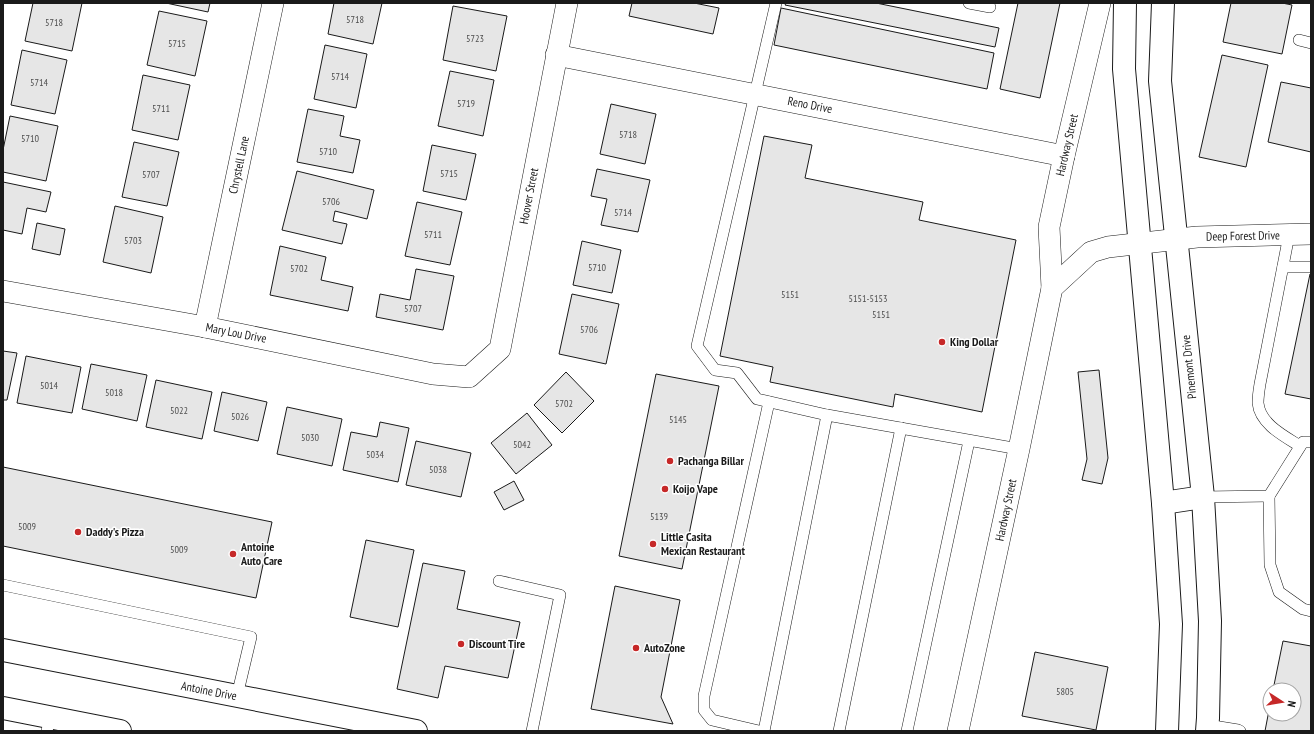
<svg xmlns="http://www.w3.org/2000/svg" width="1314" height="734" font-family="'PT Sans Narrow',sans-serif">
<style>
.building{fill:#e6e6e6;stroke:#1a1a1a}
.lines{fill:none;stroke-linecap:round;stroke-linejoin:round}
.service-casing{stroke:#1a1a1a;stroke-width:12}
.minor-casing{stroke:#1a1a1a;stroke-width:22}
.secondary-casing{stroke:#1a1a1a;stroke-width:24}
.service{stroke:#fff;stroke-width:11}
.minor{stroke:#fff;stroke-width:21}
.secondary{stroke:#fff;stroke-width:22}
.poi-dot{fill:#c62828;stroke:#fff;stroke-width:1.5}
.labels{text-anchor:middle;stroke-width:3;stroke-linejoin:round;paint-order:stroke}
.number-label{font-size:10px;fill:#4d4d4d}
.street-label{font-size:12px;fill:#1a1a1a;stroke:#fff}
.poi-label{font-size:12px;font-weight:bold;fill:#1a1a1a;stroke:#fff;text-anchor:start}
</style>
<rect width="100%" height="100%" fill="#fff"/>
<g class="building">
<polygon points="33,3 82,3 72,51 25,41"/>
<polygon points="166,3 210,3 208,12"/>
<polygon points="334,3 382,3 373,44 328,34"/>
<polygon points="632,3 694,3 719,8 713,34 629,16"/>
<polygon points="786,3 876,3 999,28 995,47 785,5"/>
<polygon points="1018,3 1060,3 1040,98 1000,89"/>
<polygon points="1231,3 1282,3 1292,5 1282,54 1223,42"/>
<polygon points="453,6 507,16 496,71 443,60"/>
<polygon points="781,8 994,53 987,89 774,45"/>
<polygon points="159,11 207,21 195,76 147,65"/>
<polygon points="325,45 367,54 356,108 314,99"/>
<polygon points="22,50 67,60 55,114 11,105"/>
<polygon points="1222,55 1268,65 1246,167 1199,157"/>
<polygon points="450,71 494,80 483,136 438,126"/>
<polygon points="143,75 190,85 178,140 132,130"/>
<polygon points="1281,82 1311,88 1311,152 1268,142"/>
<polygon points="611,104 656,114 645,164 600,154"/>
<polygon points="308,109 344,116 340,136 360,140 353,173 297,162"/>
<polygon points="10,116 58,126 46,181 3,172 3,150"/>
<polygon points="764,136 812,145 805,178 923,202 919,220 1016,240 982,412 895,394 893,407 770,382 773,367 720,356"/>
<polygon points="134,142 179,152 167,206 122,197"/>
<polygon points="432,145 476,154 466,200 423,191"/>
<polygon points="597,169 650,180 638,232 601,225 607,199 591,196"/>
<polygon points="297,171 374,190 367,219 335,211 333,221 347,224 342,244 282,230"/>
<polygon points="3,182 51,192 46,212 27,208 22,234 3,230"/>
<polygon points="417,202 462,212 450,265 405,256"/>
<polygon points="115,206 163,217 151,273 103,262"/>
<polygon points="37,223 65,229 60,255 32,249"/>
<polygon points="582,241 621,250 612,293 573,285"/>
<polygon points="280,246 326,257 321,280 353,287 348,311 270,295"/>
<polygon points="416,269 454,276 443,330 376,317 380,294 410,300"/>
<polygon points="1310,274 1311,274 1311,399 1285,394"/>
<polygon points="572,294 619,304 606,364 559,354"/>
<polygon points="3,351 17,353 7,400 3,400"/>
<polygon points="26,356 81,367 72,413 17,403"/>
<polygon points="91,364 147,375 137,421 82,409"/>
<polygon points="1099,370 1108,458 1102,484 1082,480 1087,459 1078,372"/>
<polygon points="566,372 594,401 562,433 534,405"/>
<polygon points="656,374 719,386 682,569 619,556"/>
<polygon points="156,380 212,392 202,439 146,427"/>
<polygon points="222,392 267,402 258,441 214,431"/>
<polygon points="287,407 342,419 332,466 277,454"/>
<polygon points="527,413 552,445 516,474 491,443"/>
<polygon points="380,422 409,428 398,482 343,470 351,432 377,437"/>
<polygon points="416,441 471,453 461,497 406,485"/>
<polygon points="3,467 272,522 256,598 3,546"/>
<polygon points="514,481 524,500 504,510 494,492"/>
<polygon points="366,540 414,550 398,627 350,617"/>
<polygon points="423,563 465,571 457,609 520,622 508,678 445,666 438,698 397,689"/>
<polygon points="615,586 680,600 661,697 673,724 591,709"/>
<polygon points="1283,641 1311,646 1311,731 1265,731 1270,705 1270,714 1294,714 1294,690 1273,690"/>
<polygon points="1035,652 1108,667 1096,730 1022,716"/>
</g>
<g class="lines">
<defs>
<g id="service">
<polyline points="776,3 697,346 715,370 737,373 757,399 827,415"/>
<polyline points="969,3 990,7"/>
<polyline points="1299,40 1311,43"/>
<path d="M1289,235L1260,384C1259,390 1258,397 1258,403C1260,424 1284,436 1300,446"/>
<polyline points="1283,267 1311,267"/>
<polyline points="1269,496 1270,565 1279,592 1303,609 1311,611"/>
<polyline points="1203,497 1269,496 1303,442 1311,442"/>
<polyline points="499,581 560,595 532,731"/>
<polyline points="3,585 251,637 237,696"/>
<polyline points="1207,725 1238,730 1240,731"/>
<polyline points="47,731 50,717"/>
<polyline points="759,731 712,720 704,710 704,696 769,402"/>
<polyline points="764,731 827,415 1019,449"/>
<polyline points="839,731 901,428"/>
<polyline points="907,731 969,441"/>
</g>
<g id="minor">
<polyline points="556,55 1064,156"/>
<polyline points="1052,288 1049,227 1064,156 1100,3"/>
<polyline points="3,291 205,327 433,374 469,377 500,349 567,3"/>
<polyline points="205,327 273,3"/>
<polyline points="958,731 1019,449 1052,288 1091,252 1108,247 1197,237 1311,234"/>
</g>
<g id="secondary">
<polyline points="1125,3 1124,69 1163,503 1171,624 1167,731"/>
<polyline points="1163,3 1160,81 1203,497 1210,621 1208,718 1207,731"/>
<polyline points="1163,503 1203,497"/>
<polyline points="3,650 416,731"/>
<polyline points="3,708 120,731"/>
</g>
</defs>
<use href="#service" class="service-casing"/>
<use href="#minor" class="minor-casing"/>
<use href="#secondary" class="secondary-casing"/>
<use href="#service" class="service"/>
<use href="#minor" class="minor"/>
<use href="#secondary" class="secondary"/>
</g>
<g class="poi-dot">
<circle cx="942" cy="342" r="4"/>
<circle cx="670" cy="461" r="4"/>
<circle cx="665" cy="489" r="4"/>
<circle cx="78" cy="532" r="4"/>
<circle cx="653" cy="544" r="4"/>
<circle cx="233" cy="554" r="4"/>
<circle cx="461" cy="644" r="4"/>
<circle cx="636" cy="648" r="4"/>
</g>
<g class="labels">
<g class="number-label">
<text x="355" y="23">5718</text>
<text x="54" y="26">5718</text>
<text x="475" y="42">5723</text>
<text x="177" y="47">5715</text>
<text x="340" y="80">5714</text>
<text x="39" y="86">5714</text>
<text x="466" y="107">5719</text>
<text x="161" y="112">5711</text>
<text x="628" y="138">5718</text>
<text x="30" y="142">5710</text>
<text x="328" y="155">5710</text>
<text x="449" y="177">5715</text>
<text x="151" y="178">5707</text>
<text x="331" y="205">5706</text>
<text x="623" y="216">5714</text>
<text x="433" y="238">5711</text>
<text x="133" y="244">5703</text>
<text x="597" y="271">5710</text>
<text x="299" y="272">5702</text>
<text x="790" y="298">5151</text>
<text x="868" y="302">5151-5153</text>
<text x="413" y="312">5707</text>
<text x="881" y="318">5151</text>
<text x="589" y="333">5706</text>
<text x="49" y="389">5014</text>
<text x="114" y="396">5018</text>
<text x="564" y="407">5702</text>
<text x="179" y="414">5022</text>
<text x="240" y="420">5026</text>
<text x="678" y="423">5145</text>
<text x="310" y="441">5030</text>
<text x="522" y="448">5042</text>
<text x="375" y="458">5034</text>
<text x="438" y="473">5038</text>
<text x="659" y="520">5139</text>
<text x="27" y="530">5009</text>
<text x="179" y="553">5009</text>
<text x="1065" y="695">5805</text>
</g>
<g class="street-label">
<text transform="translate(810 105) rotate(11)" y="4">Reno Drive</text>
<text transform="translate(1067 145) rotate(-77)" y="4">Hardway Street</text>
<text transform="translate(239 165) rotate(-78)" y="4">Chrystell Lane</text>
<text transform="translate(529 196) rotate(-79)" y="4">Hoover Street</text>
<text transform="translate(1243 236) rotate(-1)" y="4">Deep Forest Drive</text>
<text transform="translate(236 333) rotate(11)" y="4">Mary Lou Drive</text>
<text transform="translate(1189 367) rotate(-96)" y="4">Pinemont Drive</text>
<text transform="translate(1006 510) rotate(-78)" y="4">Hardway Street</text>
<text transform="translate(209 691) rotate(11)" y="4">Antoine Drive</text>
</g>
<g class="poi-label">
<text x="950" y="346">King Dollar</text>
<text x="678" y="465">Pachanga Billar</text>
<text x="673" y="493">Koijo Vape</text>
<text x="86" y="536">Daddy's Pizza</text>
<text x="661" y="541">Little Casita<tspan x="661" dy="14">Mexican Restaurant</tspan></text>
<text x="241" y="551">Antoine<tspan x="241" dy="14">Auto Care</tspan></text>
<text x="469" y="648">Discount Tire</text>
<text x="644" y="652">AutoZone</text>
</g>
</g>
<rect width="1314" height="734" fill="none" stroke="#1a1a1a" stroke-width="8"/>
<g transform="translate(1282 702) rotate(102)"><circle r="19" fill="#ffffff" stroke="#a3a3a3"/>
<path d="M0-3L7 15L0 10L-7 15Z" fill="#c62828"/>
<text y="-6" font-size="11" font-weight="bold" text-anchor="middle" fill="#1a1a1a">N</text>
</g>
</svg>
